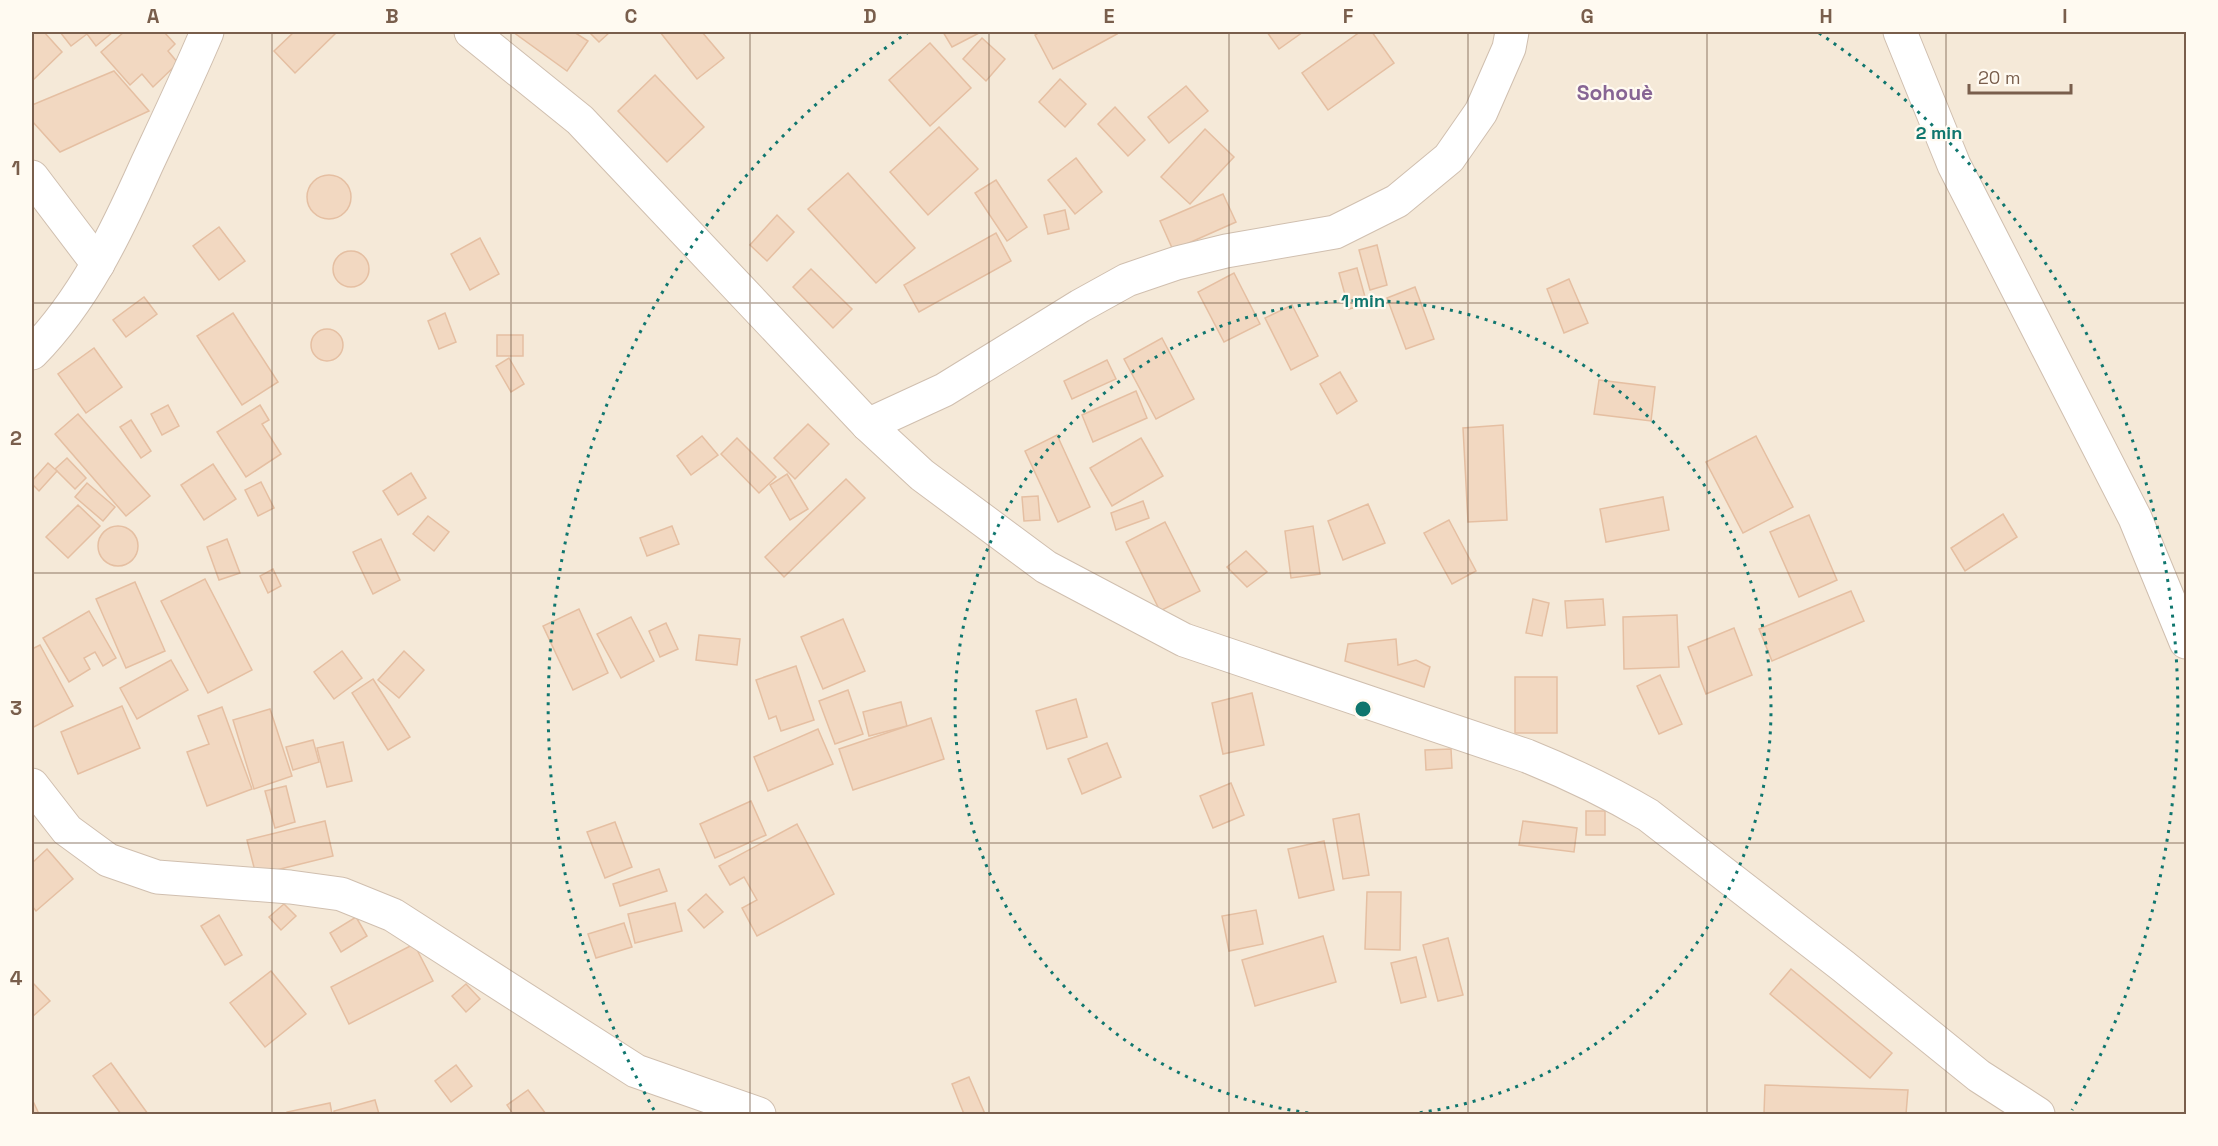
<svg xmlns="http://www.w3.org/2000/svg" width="2218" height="1146" font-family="'Space Grotesk',sans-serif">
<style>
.residential{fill:#f5e9d8}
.building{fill:#f2d8c1;stroke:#e5bfa2;stroke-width:1.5}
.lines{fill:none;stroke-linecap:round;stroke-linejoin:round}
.minor-casing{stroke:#d0bfaf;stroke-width:35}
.minor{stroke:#fff;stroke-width:33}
.grid{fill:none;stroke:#795e4c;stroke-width:1.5;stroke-opacity:0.55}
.ring{fill:none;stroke:#0f766e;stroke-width:3;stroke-dasharray:3 6}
.labels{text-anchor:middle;stroke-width:4.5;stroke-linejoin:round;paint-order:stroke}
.quarter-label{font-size:21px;font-weight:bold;fill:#876594;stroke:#fffaf1}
.centre{fill:#0f766e;stroke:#fffaf1;stroke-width:3}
.ring-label{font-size:18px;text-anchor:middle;font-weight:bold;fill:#0f766e;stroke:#fffaf1;stroke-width:4.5;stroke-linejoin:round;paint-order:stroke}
.neatline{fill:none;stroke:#795e4c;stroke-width:2}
.grid-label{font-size:20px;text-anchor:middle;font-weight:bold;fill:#795e4c}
</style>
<rect width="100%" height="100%" fill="#fdf7ea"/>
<rect class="residential" x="32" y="32" width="2154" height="1082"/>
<g class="building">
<polygon points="32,32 44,32 62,52 32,81"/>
<polygon points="60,32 113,32 96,46 87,34 71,46"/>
<polygon points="124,32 164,32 175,44 168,51 178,63 153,87 142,74 130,85 101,52"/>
<polygon points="294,32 337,32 295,73 274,51"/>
<polygon points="513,32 574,32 588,41 567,71"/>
<polygon points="589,32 610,32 599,42"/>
<polygon points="660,32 702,32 724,58 697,79"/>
<polygon points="943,32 981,32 952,47"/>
<polygon points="1040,32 1115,32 1117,34 1053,69 1035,35"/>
<polygon points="1267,32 1303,32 1279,49"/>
<polygon points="1360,32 1372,32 1394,63 1328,110 1302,73"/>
<polygon points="982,38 1005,59 986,81 963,59"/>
<polygon points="930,43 971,88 930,126 889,80"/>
<polygon points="114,71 149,111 60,152 32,121 32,105"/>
<polygon points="655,75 704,127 667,162 618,111"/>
<polygon points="1060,79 1086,104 1065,127 1039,102"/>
<polygon points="1186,86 1208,111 1169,143 1148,117"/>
<polygon points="1115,107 1145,140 1128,156 1098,124"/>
<polygon points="939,127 978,169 928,215 890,172"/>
<polygon points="1205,129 1234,157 1190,204 1161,177"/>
<polygon points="1076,158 1102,192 1075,214 1048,180"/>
<polygon points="848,173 915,248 876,283 808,209"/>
<circle cx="329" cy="197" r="22"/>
<polygon points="996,180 1027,227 1007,241 975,193"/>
<polygon points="1223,194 1236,222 1173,250 1160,221"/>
<polygon points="1065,210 1069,229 1048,234 1044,215"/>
<polygon points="777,215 794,232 767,261 750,245"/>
<polygon points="219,227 245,261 219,280 193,246"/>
<polygon points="996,233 1011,261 919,312 904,285"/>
<polygon points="480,238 499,274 470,290 451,254"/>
<polygon points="1377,245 1387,285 1370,290 1359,250"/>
<circle cx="351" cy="269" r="18"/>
<polygon points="1357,268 1367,304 1349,309 1339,273"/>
<polygon points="811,269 852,309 833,328 793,287"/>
<polygon points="1234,273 1260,324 1224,342 1198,292"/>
<polygon points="1569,279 1588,323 1564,333 1547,289"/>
<polygon points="1415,287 1434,339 1406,349 1387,298"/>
<polygon points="144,297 157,314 126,337 113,320"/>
<polygon points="1292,305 1318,356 1291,370 1265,318"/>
<polygon points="233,313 278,382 242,405 197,336"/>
<polygon points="445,313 456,342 439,349 428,321"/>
<circle cx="327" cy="345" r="16"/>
<rect x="497" y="335" width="26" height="21"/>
<polygon points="1162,338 1194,399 1156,419 1124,359"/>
<polygon points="94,348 122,387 86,413 58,374"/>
<polygon points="509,358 524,384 511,392 496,366"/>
<polygon points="1107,360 1116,379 1072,399 1064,381"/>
<polygon points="1340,372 1357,401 1337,414 1320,384"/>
<polygon points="1599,380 1655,387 1651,421 1594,414"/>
<polygon points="1136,391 1147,418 1093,442 1082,415"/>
<polygon points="168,405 179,426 162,435 151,414"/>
<polygon points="260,405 269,420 262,424 281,454 246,477 217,432"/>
<polygon points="78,414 150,496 126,516 55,434"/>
<polygon points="131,420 151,451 141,458 120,427"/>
<polygon points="808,424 829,444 795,479 774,458"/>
<polygon points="1503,425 1507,520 1468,522 1463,428"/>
<polygon points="1057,435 1090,507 1058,522 1025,451"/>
<polygon points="702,436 718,455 691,475 677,456"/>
<polygon points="1756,436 1793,507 1743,533 1706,462"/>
<polygon points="737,438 776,477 759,493 721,454"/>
<polygon points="1141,438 1163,476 1112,506 1090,468"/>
<polygon points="67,458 86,478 75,489 55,469"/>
<polygon points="48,463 57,471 39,491 32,484 32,481"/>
<polygon points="213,464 236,499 204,520 181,485"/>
<polygon points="411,473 426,498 398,515 383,491"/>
<polygon points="787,474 808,509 790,520 770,485"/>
<polygon points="846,479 865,498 784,577 765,557"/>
<polygon points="261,482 274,508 258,516 245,490"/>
<polygon points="87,483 115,507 103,521 75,497"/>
<polygon points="1038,496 1040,520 1024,521 1022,497"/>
<polygon points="1663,497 1669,530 1606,542 1600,509"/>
<polygon points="1143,501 1149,518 1116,530 1111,513"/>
<polygon points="1368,504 1385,543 1343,560 1328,521"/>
<polygon points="78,505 100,526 68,558 46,537"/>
<polygon points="2003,514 2017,537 1965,571 1951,548"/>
<polygon points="1809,515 1837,580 1799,597 1770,532"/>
<polygon points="428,516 449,532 434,551 413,534"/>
<polygon points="1449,520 1476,571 1452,584 1424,533"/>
<polygon points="1165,522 1200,591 1160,611 1126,542"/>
<circle cx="118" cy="546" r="20"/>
<polygon points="672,526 679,544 647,556 640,538"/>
<polygon points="1313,526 1320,574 1291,578 1285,531"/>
<polygon points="227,539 240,573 219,580 207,547"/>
<polygon points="381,539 400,580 373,594 353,552"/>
<polygon points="1246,551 1267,572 1247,587 1227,567"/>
<polygon points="273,569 281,586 268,593 260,576"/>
<polygon points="205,579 252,670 208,693 161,601"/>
<polygon points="135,582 165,651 126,668 96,599"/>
<polygon points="1851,591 1864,621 1772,661 1759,629"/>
<polygon points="1533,599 1549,603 1542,636 1526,633"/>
<polygon points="1603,599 1605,625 1567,628 1565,601"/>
<polygon points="579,609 608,673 573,690 543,626"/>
<polygon points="89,611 116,658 103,666 95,652 84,658 90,669 69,682 43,638"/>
<polygon points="1677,615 1679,667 1624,669 1623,617"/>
<polygon points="631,617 654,661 621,678 597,634"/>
<polygon points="843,619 865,671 823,689 801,637"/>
<polygon points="666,623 678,649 660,657 649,631"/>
<polygon points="1734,628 1752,675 1706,694 1688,647"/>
<polygon points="699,635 740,639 737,665 696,660"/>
<polygon points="1396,639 1398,665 1416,660 1430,667 1424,687 1345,661 1348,644"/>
<polygon points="40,645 73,706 32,728 32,649"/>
<polygon points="342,651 362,678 334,699 314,672"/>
<polygon points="404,651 424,670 399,698 378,680"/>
<polygon points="171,660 188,690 137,719 120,688"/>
<polygon points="796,666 814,720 781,731 776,716 769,719 756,680"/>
<polygon points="1660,675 1682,724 1659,734 1637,686"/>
<rect x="1515" y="677" width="42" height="56"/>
<polygon points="373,679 410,737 388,750 352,693"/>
<polygon points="848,690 863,734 835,744 819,701"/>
<polygon points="1252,693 1264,745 1223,754 1212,703"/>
<polygon points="1076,699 1087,737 1047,749 1036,711"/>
<polygon points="901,702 907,726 869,736 863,712"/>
<polygon points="122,706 140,748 78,774 61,732"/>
<polygon points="222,707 252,789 207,806 187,752 209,744 198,716"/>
<polygon points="270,709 292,776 254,789 233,720"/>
<polygon points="931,718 944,759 853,790 839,749"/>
<polygon points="818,729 833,764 768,791 754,757"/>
<polygon points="313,740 319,762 293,770 286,747"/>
<polygon points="343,742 352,781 327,787 317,748"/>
<polygon points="1107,743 1121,777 1082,794 1068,759"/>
<polygon points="1451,749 1452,768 1426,770 1425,750"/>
<polygon points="1231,783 1244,815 1213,828 1200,796"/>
<polygon points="286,786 295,822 275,828 265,791"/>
<polygon points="751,801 766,835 715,858 700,824"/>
<rect x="1586" y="811" width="19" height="24"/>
<polygon points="1359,814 1369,875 1343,879 1333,819"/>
<polygon points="325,821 333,856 256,875 247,840"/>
<polygon points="1523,821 1577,828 1574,852 1519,845"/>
<polygon points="615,822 632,867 605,878 587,832"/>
<polygon points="797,824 834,894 757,936 742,908 757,900 744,877 730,885 719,866"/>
<polygon points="1324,841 1334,890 1299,898 1288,849"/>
<polygon points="47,849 73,879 36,911 32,906 32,863"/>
<polygon points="659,869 667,891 620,906 613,884"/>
<polygon points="1367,892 1401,892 1400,950 1365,949"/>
<polygon points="706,894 723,912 704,928 688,910"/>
<polygon points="675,903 682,931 635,943 628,914"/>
<polygon points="284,904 296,916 281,930 269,917"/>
<polygon points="1256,910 1263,944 1229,951 1222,916"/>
<polygon points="219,915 242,955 225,965 201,926"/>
<polygon points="356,917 367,936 341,952 330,933"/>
<polygon points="624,923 632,947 596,958 588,934"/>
<polygon points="1323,936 1336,982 1255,1006 1242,960"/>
<polygon points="1448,938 1463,995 1438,1001 1423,945"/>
<polygon points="414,944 433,981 349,1024 331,987"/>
<polygon points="1416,957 1426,997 1401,1003 1391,963"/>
<polygon points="1791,969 1892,1053 1870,1078 1770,994"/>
<polygon points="271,971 306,1014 265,1047 230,1003"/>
<polygon points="32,982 50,1001 32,1017"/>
<polygon points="466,984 480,999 466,1012 452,996"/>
<polygon points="111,1063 148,1114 121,1114 93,1076"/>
<polygon points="456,1065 472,1086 451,1102 435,1081"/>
<polygon points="969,1077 985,1114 964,1114 952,1084"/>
<polygon points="1765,1085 1908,1090 1906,1114 1764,1114"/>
<polygon points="528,1090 546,1114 513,1114 507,1105"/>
<polygon points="32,1099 39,1114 32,1114"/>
<polygon points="375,1100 379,1114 334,1114 334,1111"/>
<polygon points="330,1103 332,1114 287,1114 287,1112"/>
</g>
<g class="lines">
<defs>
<g id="minor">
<path d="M471,32L580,120L868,425L922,475L1046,567L1184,640L1527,756C1569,773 1609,792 1648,815L1843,966L1979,1076L2038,1114"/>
<polyline points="1900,32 1954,165 2135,518 2186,642"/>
<polyline points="32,177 98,264"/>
<path d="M32,353C84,300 116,233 146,166C167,121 188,77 207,32"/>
<polyline points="868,425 944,390 1080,306 1127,280 1177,263 1226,251 1335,232 1397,201 1449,158 1481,112 1509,48 1512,32"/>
<polyline points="32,785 67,830 108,860 157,877 290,887 341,894 393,915 636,1071 759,1114"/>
</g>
</defs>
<use href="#minor" class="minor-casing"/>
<use href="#minor" class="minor"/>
</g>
<path class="grid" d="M272,32V1114M511,32V1114M750,32V1114M989,32V1114M1229,32V1114M1468,32V1114M1707,32V1114M1946,32V1114M32,303H2186M32,573H2186M32,843H2186"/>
<g class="ring">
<path d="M1317 1114A408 408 0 1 1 1409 1114"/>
<path d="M654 1110A815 815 0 0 1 907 33M1819 33A815 815 0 0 1 2072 1110"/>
</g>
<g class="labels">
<g class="quarter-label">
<text x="1615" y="100">Sohouè</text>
</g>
</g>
<circle cx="1363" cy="709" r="9" class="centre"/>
<g class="ring-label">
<text x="1939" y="139">2 min</text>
<text x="1363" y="307">1 min</text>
</g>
<rect width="2218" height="1146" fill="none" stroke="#fffaf1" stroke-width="66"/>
<path d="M1969 84v9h102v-9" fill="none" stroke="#795e4c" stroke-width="3"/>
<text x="1978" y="84" font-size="18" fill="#795e4c" stroke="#fffaf1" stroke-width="4.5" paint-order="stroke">20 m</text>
<rect x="33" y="33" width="2152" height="1080" class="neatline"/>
<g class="grid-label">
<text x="153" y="23">A</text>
<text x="392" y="23">B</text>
<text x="631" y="23">C</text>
<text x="870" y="23">D</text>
<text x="1109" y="23">E</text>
<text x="1348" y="23">F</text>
<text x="1587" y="23">G</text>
<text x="1826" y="23">H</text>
<text x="2065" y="23">I</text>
<text x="16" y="175">1</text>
<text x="16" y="445">2</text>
<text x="16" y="715">3</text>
<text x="16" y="985">4</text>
</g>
</svg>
